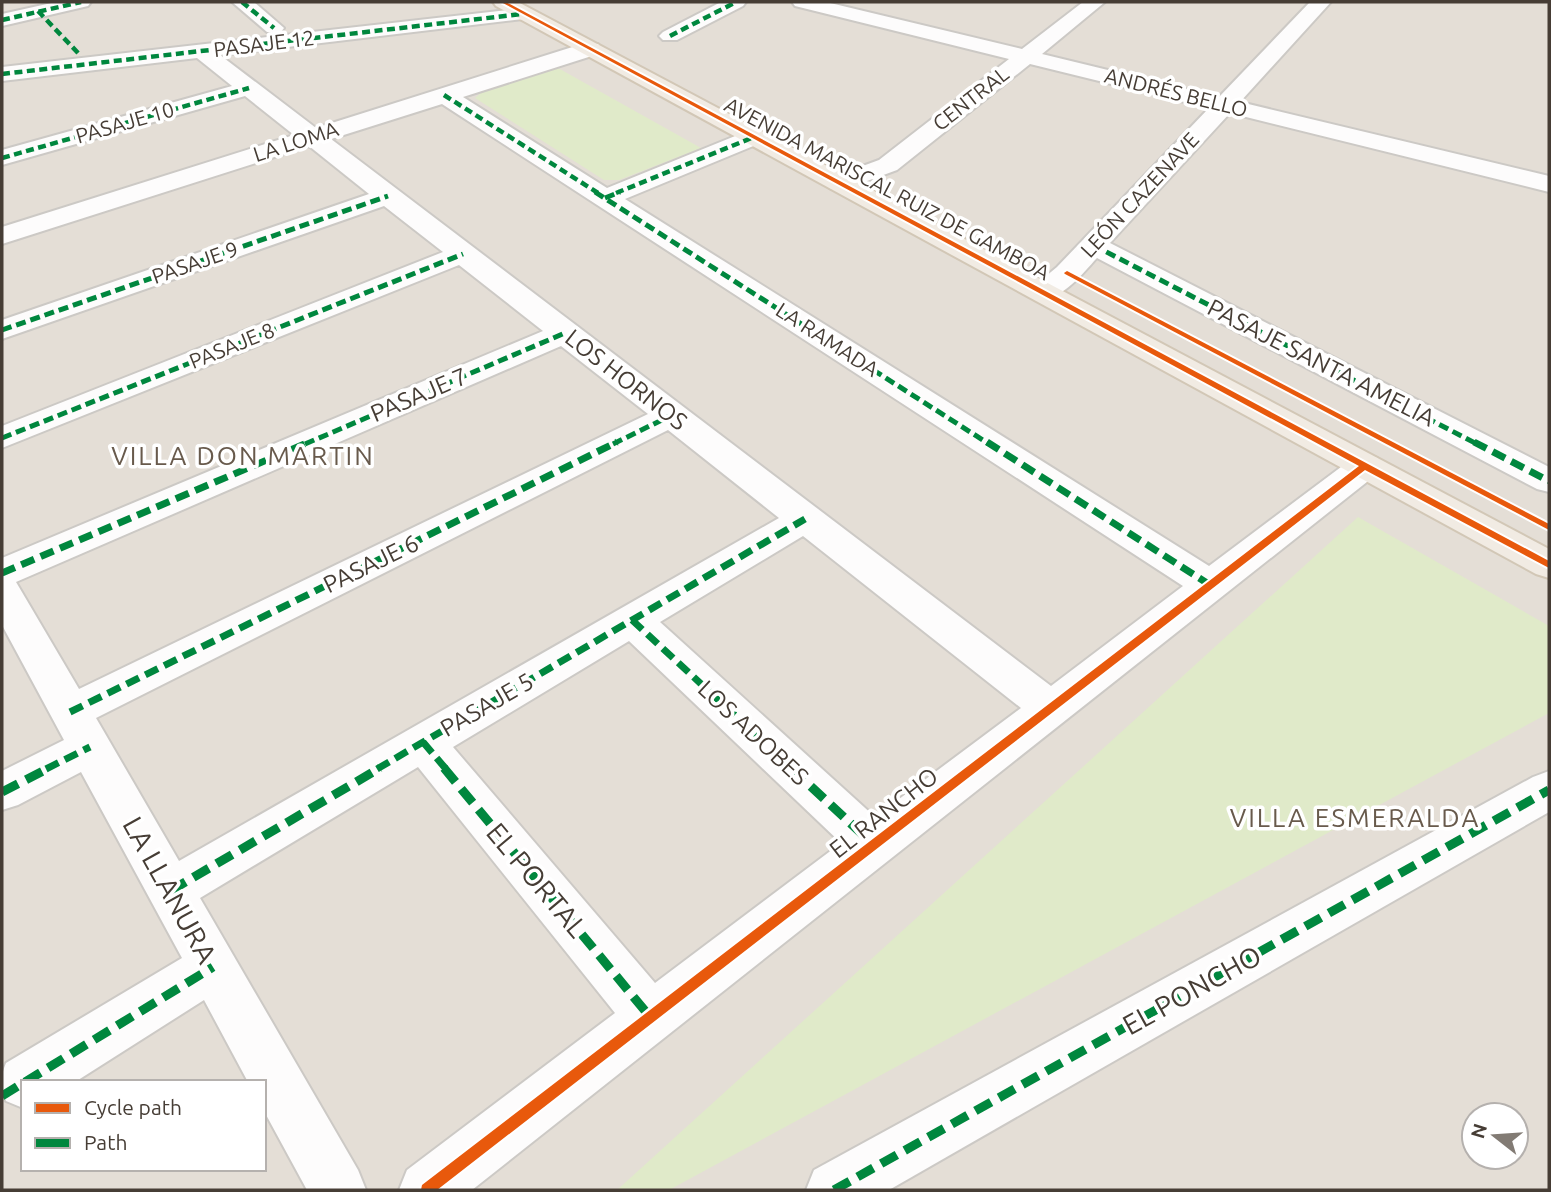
<svg xmlns="http://www.w3.org/2000/svg" width="1551" height="1192" font-family="Ubuntu,sans-serif">
<style>
.residential{fill:#e4ded6;fill-rule:evenodd}
.green{fill:#e0eac9}
.lines{fill:none;stroke-linecap:round;stroke-linejoin:round}
.street-casing{stroke:#ccc9c5;stroke-width:4}
.primary-casing{stroke:#d2c7b6;stroke-width:4}
.street{fill:#fdfcfc;fill-rule:evenodd}
.primary{fill:#f1ebe3;fill-rule:evenodd}
.quiet-far3{stroke:#00873e;stroke-width:4.5;stroke-dasharray:8 4.5;stroke-linecap:butt}
.quiet-far2{stroke:#00873e;stroke-width:5;stroke-dasharray:10 5;stroke-linecap:butt}
.quiet-far1{stroke:#00873e;stroke-width:7;stroke-dasharray:14 7;stroke-linecap:butt}
.quiet{stroke:#00873e;stroke-width:9;stroke-dasharray:18 9;stroke-linecap:butt}
.cycleway-casing{stroke:#fff;stroke-width:4}
.cycleway{fill:#e8590c;fill-rule:evenodd}
.labels{text-anchor:middle;stroke-width:7;stroke-linejoin:round;paint-order:stroke}
.far-street-label{font-size:21px;fill:#463d35;stroke:#fff}
.street-label{font-size:24px;fill:#463d35;stroke:#fff}
.neighbourhood-label{font-size:26px;letter-spacing:2px;fill:#685a4c;stroke:#fff}
.near-street-label{font-size:28px;fill:#463d35;stroke:#fff}
</style>
<rect width="100%" height="100%" fill="#f0ede9"/>
<path class="residential" d="M2,2H1549V1190H2ZM23,1082H264V1169H23ZM1474,1115H1516V1157H1474Z"/>
<g class="green">
<polygon points="558,68 701,148 619,180 604,180 475,98 482,92"/>
<polygon points="1358,517 1549,626 1549,713 669,1190 617,1190"/>
</g>
<g class="lines">
<defs>
<g id="street">
<polygon points="56,2 91,2 88,6 2,26 2,14"/>
<polygon points="232,2 254,2 284,28 281,32 267,32"/>
<polygon points="721,2 746,2 743,6 677,40 663,40 659,36 663,32"/>
<path d="M792,2H826L1022,49L1083,2H1105L1042,54L1219,97L1310,2H1331L1240,102L1549,176V192L1230,113L1110,243L1549,467V492L1537,489L1097,258C1080,276 1059,305 1032,298L1027,292L1057,267L1209,108L1030,64L897,170L848,188L839,191L830,188L826,183L830,178L879,160L1009,59L795,6Z"/>
<path d="M525,8L532,10L535,14L532,18L220,55L316,128L582,44H598L601,49L598,54L463,97L607,188L745,132L754,130L763,132L766,137L763,142L625,199L1209,566L1353,458L1365,455L1377,458L1382,466L1377,474L472,1190H399L407,1170L615,1013L418,767L200,898L358,1170L366,1190H307L264,1111V1082H248L204,1000L75,1082H23V1108L6,1101C0,1087 0,1077 6,1063L182,958L81,772L18,805L2,810V771L64,740L2,625V558L543,331L459,265L2,448V426L443,252L384,206L2,339V320L369,194L309,146L2,244V227L294,135L245,96L2,165V150L232,86L197,58L2,81V67ZM442,104L1183,586L1051,686L331,139ZM561,346L648,414L79,689L16,582ZM668,430L779,518L179,861L96,718ZM803,536L1021,708L875,817L660,622ZM629,641L841,843L655,983L453,747Z"/>
<polygon points="1549,771 1549,812 889,1190 806,1190 814,1170 1533,777"/>
</g>
<polygon id="primary" points="493,2 518,2 1549,549 1549,578 1536,574 496,6"/>
</defs>
<use href="#street" class="street-casing"/>
<use href="#primary" class="primary-casing"/>
<use href="#street" class="street"/>
<use href="#primary" class="primary"/>
<g class="quiet-far3">
<polyline points="242,2 274,28"/>
<polyline points="38,11 80,55"/>
<polyline points="2,20 81,2"/>
<polyline points="670,36 736,2"/>
<polyline points="2,74 522,14"/>
<polyline points="444,95 598,193"/>
<polyline points="2,158 249,88"/>
<polyline points="616,193 754,137"/>
</g>
<g class="quiet-far2">
<polyline points="595,192 989,444"/>
<polyline points="605,198 620,192"/>
<polyline points="1093,245 1477,444"/>
<polyline points="2,330 388,196"/>
<polyline points="2,438 463,254"/>
<polyline points="305,444 565,333"/>
<polyline points="613,444 672,415"/>
</g>
<g class="quiet-far1">
<polyline points="987,442 1210,585"/>
<polyline points="1474,442 1549,481"/>
<polyline points="2,573 309,442"/>
<polyline points="632,620 793,769"/>
<polyline points="70,712 617,442"/>
<polyline points="423,742 446,769"/>
<polyline points="46,769 90,747"/>
<polyline points="377,769 805,519"/>
</g>
<g class="quiet">
<polyline points="444,768 651,1018"/>
<polyline points="791,768 874,845"/>
<polyline points="2,792 49,768"/>
<polyline points="170,891 380,768"/>
<polyline points="25,1082 213,967"/>
<polyline points="2,1096 23,1083"/>
<polyline points="834,1190 1549,790"/>
</g>
<defs>
<g id="cycleway">
<polygon points="501,2 506,2 1549,561 1549,568 1365,470 437,1190 421,1190 422,1185 1359,466"/>
<polygon points="1067,271 1549,524 1549,530 1065,274 1064,273"/>
</g>
</defs>
<use href="#cycleway" class="cycleway-casing"/>
<use href="#cycleway" class="cycleway"/>
</g>
<g class="labels">
<g class="far-street-label">
<text transform="translate(264 44) rotate(-7)" y="7">PASAJE 12</text>
<text transform="translate(1176 93) rotate(14)" y="7">ANDRÉS BELLO</text>
<text transform="translate(971 99) rotate(-38)" y="7">CENTRAL</text>
<text transform="translate(125 123) rotate(-16)" y="7">PASAJE 10</text>
<text transform="translate(296 142) rotate(-18)" y="7">LA LOMA</text>
<text transform="translate(887 189) rotate(28)" y="7">AVENIDA MARISCAL RUIZ DE GAMBOA</text>
<text transform="translate(1140 195) rotate(-47)" y="7">LEÓN CAZENAVE</text>
<text transform="translate(195 263) rotate(-19)" y="7">PASAJE 9</text>
<text transform="translate(827 340) rotate(33)" y="7">LA RAMADA</text>
<text transform="translate(232 346) rotate(-22)" y="7">PASAJE 8</text>
</g>
<g class="street-label">
<text transform="translate(1321 363) rotate(27)" y="8">PASAJE SANTA AMELIA</text>
<text transform="translate(626 380) rotate(38)" y="8">LOS HORNOS</text>
<text transform="translate(419 395) rotate(-23)" y="8">PASAJE 7</text>
<text transform="translate(371 564) rotate(-26)" y="8">PASAJE 6</text>
<text transform="translate(487 705) rotate(-30)" y="8">PASAJE 5</text>
<text transform="translate(753 733) rotate(43)" y="8">LOS ADOBES</text>
<text transform="translate(884 813) rotate(-38)" y="8">EL RANCHO</text>
</g>
<g class="neighbourhood-label">
<text x="243" y="465">VILLA DON MARTIN</text>
<text x="1355" y="827">VILLA ESMERALDA</text>
</g>
<g class="near-street-label">
<text transform="translate(537 880) rotate(50)" y="10">EL PORTAL</text>
<text transform="translate(170 890) rotate(61)" y="10">LA LLANURA</text>
<text transform="translate(1192 990) rotate(-29)" y="10">EL PONCHO</text>
</g>
</g>
<rect width="1551" height="1192" fill="none" stroke="#463d35" stroke-width="7"/>
<rect x="21" y="1080" width="245" height="91" fill="#ffffff" stroke="#b5b1ae" stroke-width="2"/>
<rect x="35" y="1103" width="35" height="10" fill="#e8590c" stroke="#b5b1ae" stroke-width="2"/>
<text x="84" y="1115" font-size="21" fill="#463d35">Cycle path</text>
<rect x="35" y="1138" width="35" height="10" fill="#00873e" stroke="#b5b1ae" stroke-width="2"/>
<text x="84" y="1150" font-size="21" fill="#463d35">Path</text>
<g transform="translate(1495 1136) rotate(287)"><circle r="33" fill="#ffffff" stroke="#b5b1ae" stroke-width="2"/>
<path d="M0-5L12 26L0 18L-12 26Z" fill="#827b74"/>
<text y="-10" font-size="19" font-weight="bold" text-anchor="middle" fill="#463d35">N</text>
</g>
</svg>
